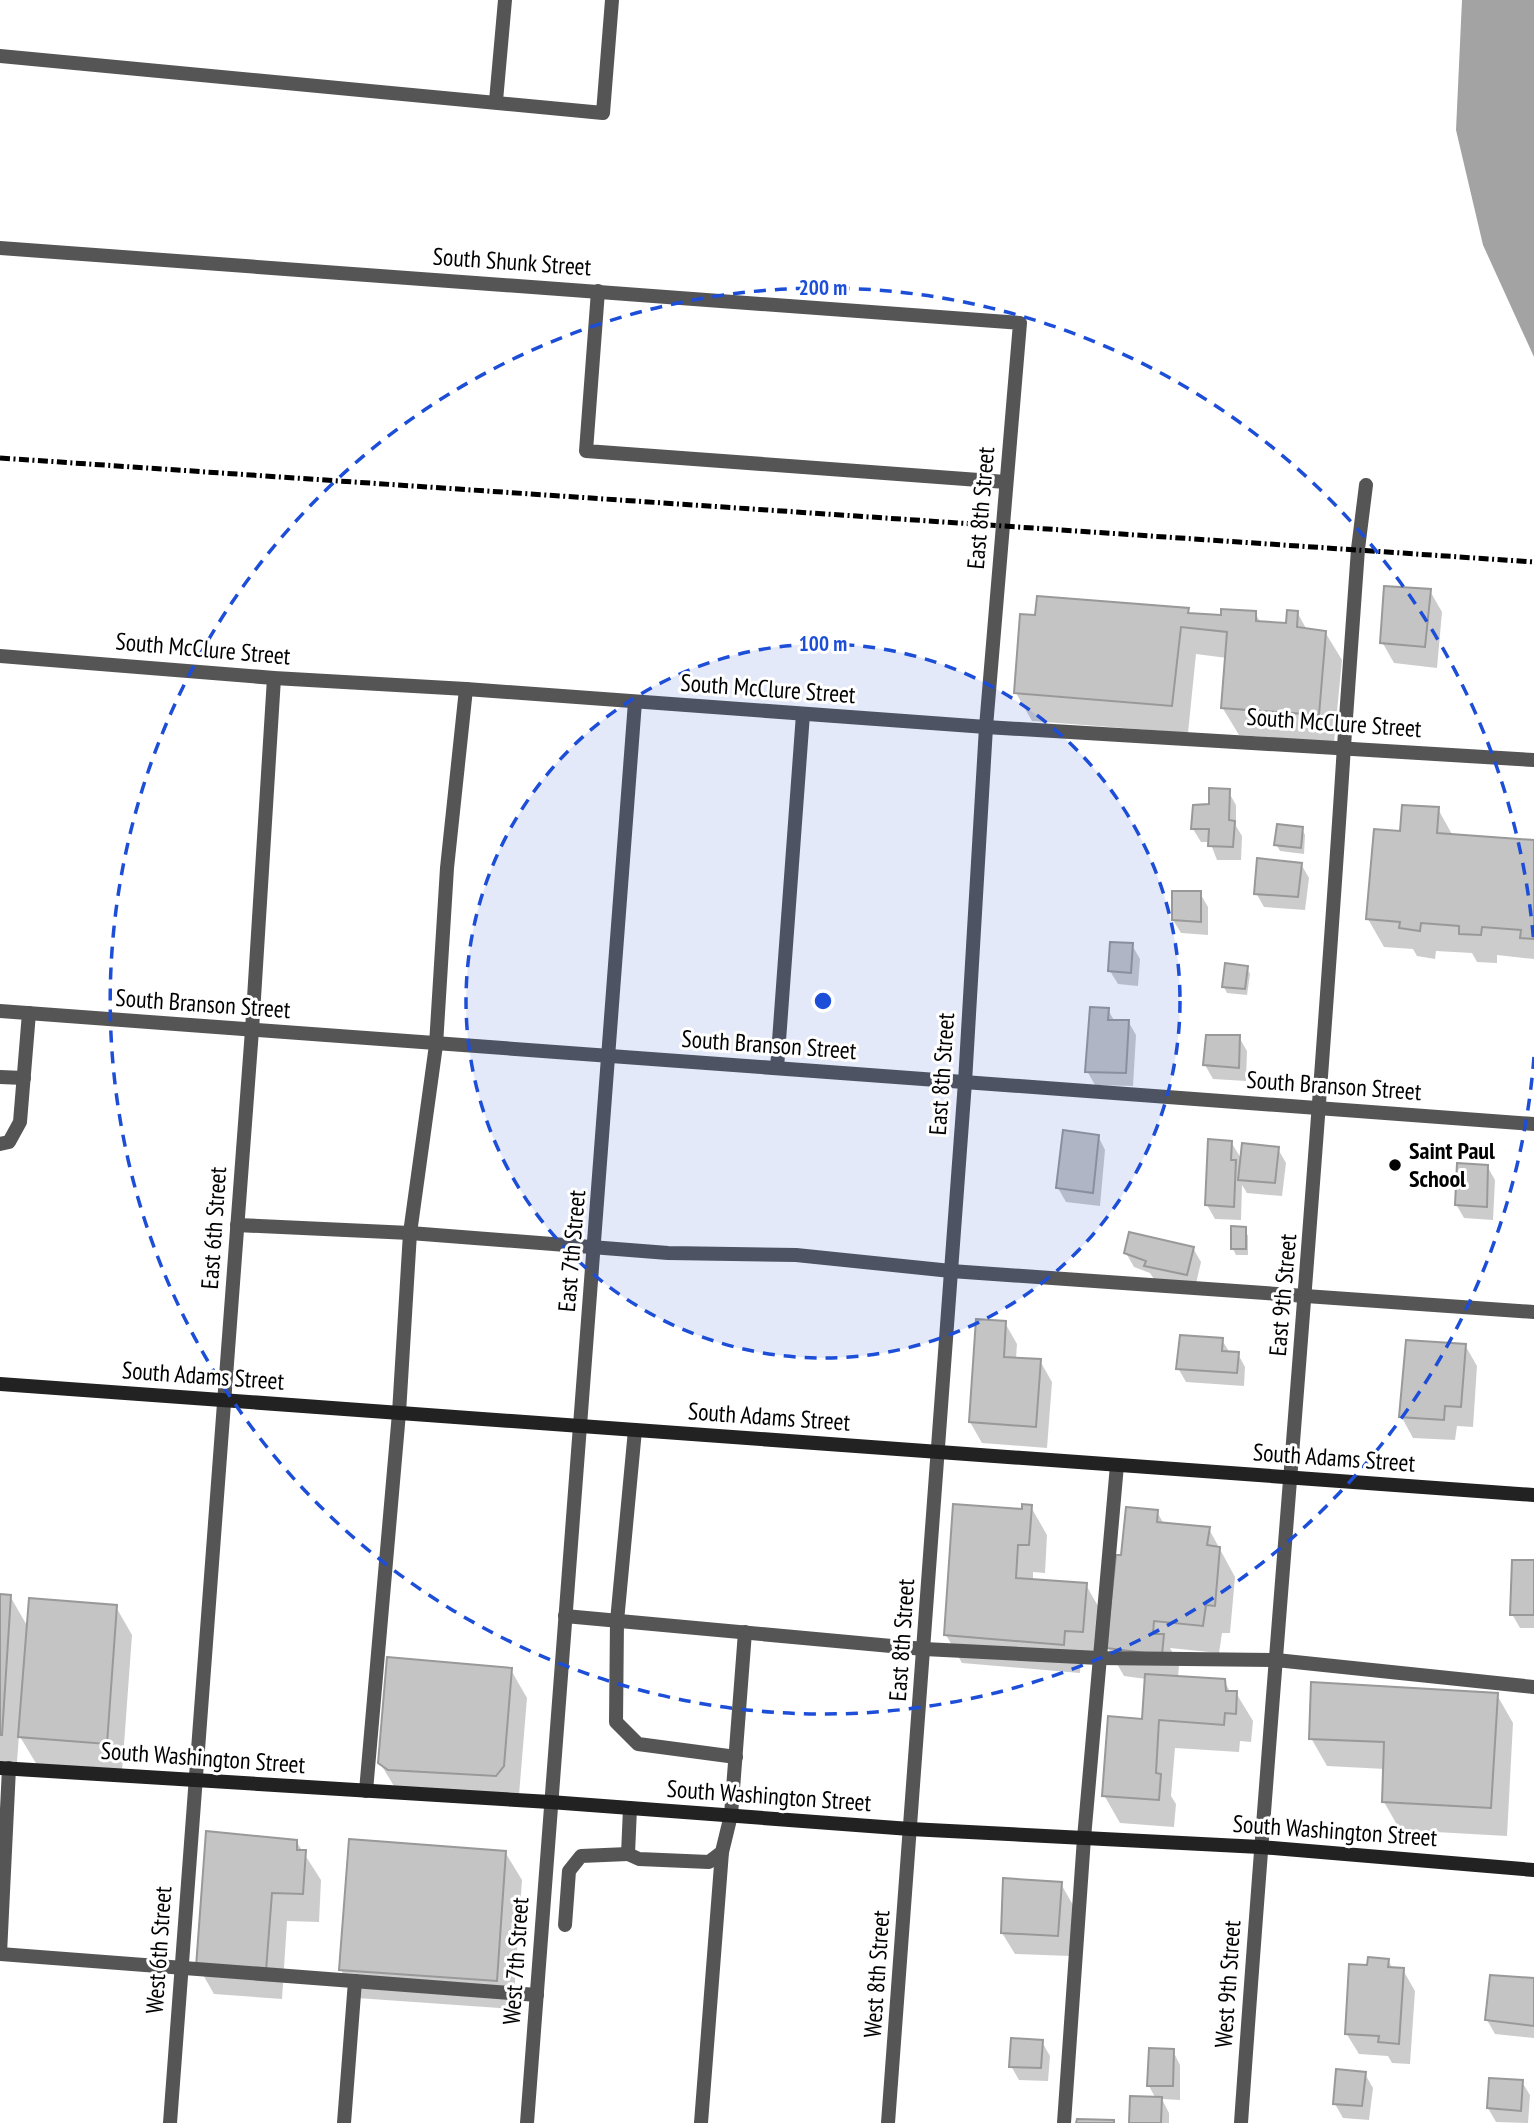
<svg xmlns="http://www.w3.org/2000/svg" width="1534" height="2123" font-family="'PT Sans Narrow',sans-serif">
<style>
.water{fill:#a3a3a3}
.shadow{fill:#0003}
.building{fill:#c4c4c4;stroke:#999;stroke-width:2}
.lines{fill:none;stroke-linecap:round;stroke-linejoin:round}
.service{stroke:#555;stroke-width:14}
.minor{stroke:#555;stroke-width:14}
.secondary{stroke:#222;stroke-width:14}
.rail{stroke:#000;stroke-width:5;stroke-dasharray:10 3.5 2 3.5;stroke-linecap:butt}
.ring{fill:none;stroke:#1d4ed8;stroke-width:3.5;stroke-dasharray:12 9}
.poi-dot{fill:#000;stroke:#fff;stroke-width:2.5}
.labels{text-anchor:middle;stroke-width:6;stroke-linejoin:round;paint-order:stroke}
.street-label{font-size:24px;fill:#000;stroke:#fff}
.poi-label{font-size:24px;font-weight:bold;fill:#000;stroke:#fff;text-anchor:start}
.centre{fill:#1d4ed8;stroke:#fff;stroke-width:3.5}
.ring-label{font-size:21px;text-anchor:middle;font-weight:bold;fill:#1d4ed8;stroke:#fff;stroke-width:6;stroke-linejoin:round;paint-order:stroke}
</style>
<rect width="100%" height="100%" fill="#fff"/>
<polygon class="water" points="1462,0 1534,0 1534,357 1483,245 1456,130"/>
<g class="shadow">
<polygon points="1430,591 1442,612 1437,668 1394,663 1382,642"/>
<polygon points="1188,610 1190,615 1222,617 1255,613 1261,623 1288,625 1297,612 1307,630 1325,632 1342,660 1334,742 1239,735 1222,707 1227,658 1196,654 1188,733 1032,721 1016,693"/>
<polygon points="1228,791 1236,805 1236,826 1242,836 1241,860 1217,860 1210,842 1201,842 1193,829 1211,806"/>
<polygon points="1438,809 1453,836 1534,842 1534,959 1497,955 1497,963 1477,962 1472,953 1436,951 1435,959 1417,956 1413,949 1384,947 1368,919 1401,833"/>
<polygon points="1302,829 1305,835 1304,854 1280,851 1276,844"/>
<polygon points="1301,864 1309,878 1305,910 1264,907 1256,893"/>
<polygon points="1200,893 1208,907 1208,935 1181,933 1173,920"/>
<polygon points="1132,945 1140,959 1138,986 1118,984 1110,971"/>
<polygon points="1247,968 1250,974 1247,995 1227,993 1224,987"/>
<polygon points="1108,1010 1115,1022 1128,1021 1136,1035 1133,1086 1095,1085 1087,1071"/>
<polygon points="1239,1037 1247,1051 1246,1081 1213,1079 1205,1065"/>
<polygon points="1098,1136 1105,1150 1100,1206 1066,1202 1058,1188"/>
<polygon points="1231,1142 1242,1160 1278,1149 1286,1163 1282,1196 1247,1193 1242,1185 1241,1220 1215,1219 1207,1205"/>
<polygon points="1487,1166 1495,1180 1493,1220 1464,1218 1456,1204"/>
<polygon points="1245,1229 1248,1236 1248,1255 1236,1255 1233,1249"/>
<polygon points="1193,1248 1201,1262 1195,1288 1154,1279 1150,1273 1134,1267 1126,1253"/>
<polygon points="1005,1323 1017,1344 1016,1359 1040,1361 1052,1382 1047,1448 982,1443 970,1422"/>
<polygon points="1222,1340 1230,1353 1238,1354 1245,1367 1244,1386 1186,1382 1178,1368"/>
<polygon points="1465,1345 1477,1366 1473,1427 1457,1426 1455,1440 1413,1438 1401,1416"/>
<polygon points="1031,1507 1047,1535 1045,1573 1033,1572 1033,1581 1086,1585 1102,1613 1099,1660 1081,1658 1080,1673 962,1663 946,1635"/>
<polygon points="1157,1512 1164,1524 1209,1529 1235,1577 1230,1633 1222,1633 1219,1653 1170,1648 1179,1664 1178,1678 1224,1681 1231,1693 1236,1693 1253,1721 1251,1742 1240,1741 1239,1752 1175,1748 1171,1796 1176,1804 1174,1827 1120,1823 1104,1795 1144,1721 1146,1679 1124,1676 1108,1648 1122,1557"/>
<polygon points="1534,1562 1534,1628 1520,1628 1512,1614"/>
<polygon points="0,1596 10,1596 29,1629 116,1607 132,1635 122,1772 37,1765 19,1735 17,1762 0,1761"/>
<polygon points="511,1670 527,1698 519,1795 397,1791 380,1763"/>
<polygon points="1497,1695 1513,1723 1507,1836 1400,1830 1384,1802 1385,1769 1327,1766 1311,1738"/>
<polygon points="296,1841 321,1880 319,1922 287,1921 282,1999 214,1994 198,1966"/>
<polygon points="505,1852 522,1880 513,2009 357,1998 341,1970"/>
<polygon points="1061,1884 1073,1905 1070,1956 1015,1954 1002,1933"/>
<polygon points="1388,1960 1393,1969 1403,1970 1415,1991 1410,2064 1392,2063 1388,2056 1359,2054 1346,2033 1369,1967"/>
<polygon points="1534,1980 1534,2038 1495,2034 1487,2020"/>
<polygon points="1042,2042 1050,2056 1048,2081 1019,2080 1011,2066"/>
<polygon points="1173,2051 1180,2065 1180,2100 1162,2099 1169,2113 1169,2123 1131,2123 1156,2099 1149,2086"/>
<polygon points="1365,2074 1373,2088 1369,2120 1343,2118 1335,2104"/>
<polygon points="1522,2082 1530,2095 1528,2123 1496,2122 1488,2108"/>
</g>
<g class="building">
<polygon points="1384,586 1431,589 1425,647 1380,643"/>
<polygon points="1037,596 1189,608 1188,613 1221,615 1221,609 1256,611 1256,621 1286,623 1287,610 1298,611 1297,627 1326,631 1319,715 1221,708 1227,632 1181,627 1172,706 1014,693 1020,614 1035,615"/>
<polygon points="1209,788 1230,789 1229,820 1235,821 1233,847 1208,846 1209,829 1191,829 1193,805 1209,804"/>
<polygon points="1402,805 1439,807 1437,833 1534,840 1534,939 1520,938 1521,930 1482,927 1481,935 1459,934 1459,926 1421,923 1420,931 1399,928 1400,922 1366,919 1374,829 1400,831"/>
<polygon points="1277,824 1303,827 1301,848 1274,845"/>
<polygon points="1257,858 1302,863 1298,897 1254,894"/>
<polygon points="1172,891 1201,891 1201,922 1172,920"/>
<polygon points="1110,942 1133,943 1131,973 1108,971"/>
<polygon points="1225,963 1248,966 1245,989 1222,987"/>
<polygon points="1090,1007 1109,1008 1108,1020 1129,1020 1126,1073 1085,1072"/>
<polygon points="1206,1035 1240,1035 1239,1068 1203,1065"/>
<polygon points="1063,1130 1099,1135 1093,1193 1056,1188"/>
<polygon points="1208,1139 1232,1141 1231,1160 1236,1160 1234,1207 1205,1205"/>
<polygon points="1242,1143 1279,1147 1275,1183 1238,1180"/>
<polygon points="1457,1163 1488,1165 1487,1207 1455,1205"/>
<polygon points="1231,1226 1246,1227 1246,1249 1231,1249"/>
<polygon points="1129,1232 1194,1247 1187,1275 1144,1266 1146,1261 1124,1253"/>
<polygon points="976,1319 1006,1321 1004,1357 1041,1359 1036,1427 969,1422"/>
<polygon points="1180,1335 1223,1338 1222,1351 1239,1352 1237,1373 1176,1369"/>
<polygon points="1406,1340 1466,1344 1461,1407 1445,1406 1444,1420 1399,1417"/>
<polygon points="953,1504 1022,1509 1022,1504 1032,1505 1029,1545 1018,1545 1016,1578 1087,1583 1083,1632 1065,1631 1064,1645 944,1635"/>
<polygon points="1126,1507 1158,1510 1157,1522 1210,1527 1207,1545 1220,1547 1215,1606 1206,1605 1203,1626 1154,1621 1153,1634 1164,1634 1162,1655 1106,1648 1116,1555 1121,1555"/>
<polygon points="1512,1560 1534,1560 1534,1615 1510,1615"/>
<polygon points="0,1594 11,1595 2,1735 0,1735"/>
<polygon points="29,1598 117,1605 107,1744 18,1737"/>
<polygon points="387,1657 512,1668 504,1766 496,1776 388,1770 378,1763"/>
<polygon points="1145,1674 1225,1679 1226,1691 1237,1691 1236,1714 1225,1713 1224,1725 1159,1720 1156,1773 1161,1774 1159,1800 1102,1796 1108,1716 1142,1719"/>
<polygon points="1311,1682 1498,1693 1491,1808 1382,1802 1384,1742 1309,1739"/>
<polygon points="206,1831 297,1840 297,1850 306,1850 303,1894 272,1893 266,1971 196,1967"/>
<polygon points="349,1839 506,1851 497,1981 339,1970"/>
<polygon points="1003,1878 1062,1882 1058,1936 1001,1933"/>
<polygon points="1368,1957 1389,1959 1388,1967 1404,1968 1399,2044 1378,2042 1379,2036 1345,2034 1349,1964 1367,1965"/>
<polygon points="1490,1975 1534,1978 1534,2026 1485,2020"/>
<polygon points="1011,2038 1043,2040 1041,2068 1009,2067"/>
<polygon points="1149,2048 1174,2049 1173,2086 1147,2086"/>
<polygon points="1336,2069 1366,2072 1362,2106 1333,2104"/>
<polygon points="1489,2078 1523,2080 1521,2111 1487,2108"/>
<polygon points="1130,2096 1162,2097 1161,2123 1129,2123"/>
<polygon points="1077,2119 1114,2120 1114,2123 1076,2123"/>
</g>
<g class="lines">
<g class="service">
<polyline points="0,56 603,113 612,0"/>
<polyline points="496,101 505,0"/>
<polyline points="598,291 586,451 1006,482"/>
<polyline points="1344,746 1358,549 1366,485"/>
<polyline points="777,1068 803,714"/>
<polyline points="0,1077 24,1078"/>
<polyline points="0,1144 9,1142 20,1122 29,1013"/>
<polyline points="237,1225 410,1233 668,1253 796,1255 951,1271 1534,1312"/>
<polyline points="635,1430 617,1621 616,1722 638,1744 736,1757"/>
<polyline points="565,1616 924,1649 1099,1658 1276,1660 1534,1687"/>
<polyline points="366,1791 399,1413 410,1233 436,1045 447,868 466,689"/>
<polyline points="630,1808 628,1854 639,1859 709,1862 722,1852 731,1815 745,1632"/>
<polyline points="565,1925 569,1871 581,1856 628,1854"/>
<polyline points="0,1954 537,1995"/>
<polyline points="0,1954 9,1768"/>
<polyline points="344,2123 355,1981"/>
<polyline points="701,2123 722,1852"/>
<polyline points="1064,2123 1084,1838 1117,1465"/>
</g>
<g class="minor">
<polyline points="0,248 1020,323 986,727 965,1082 888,2123"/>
<polyline points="0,656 274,678 466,689 986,727 1534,760"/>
<polyline points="0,1011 1534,1124"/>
<polyline points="170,2123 252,1030 274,678"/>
<polyline points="527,2123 635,702"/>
<path d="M1241,2123C1273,1664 1315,1205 1344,746"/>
</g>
<g class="secondary">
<polyline points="0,1384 1534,1495"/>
<polyline points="0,1768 550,1802 910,1829 1260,1847 1534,1870"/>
</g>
<polyline class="rail" points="0,458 1534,562"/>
</g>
<circle cx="823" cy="1001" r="357" fill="#1d4ed8" fill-opacity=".12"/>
<g class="ring">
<circle cx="823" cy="1001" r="357"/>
<path d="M1534 1057A713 713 0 1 1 1534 945"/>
</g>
<circle class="poi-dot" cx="1395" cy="1165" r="7"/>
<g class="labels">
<g class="street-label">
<text transform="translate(512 262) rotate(4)" y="8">South Shunk Street</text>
<text transform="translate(981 508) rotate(-85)" y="8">East 8th Street</text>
<text transform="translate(203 649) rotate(5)" y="8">South McClure Street</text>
<text transform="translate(768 689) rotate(4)" y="8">South McClure Street</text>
<text transform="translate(1334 723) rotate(4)" y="8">South McClure Street</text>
<text transform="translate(203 1004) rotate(4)" y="8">South Branson Street</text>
<text transform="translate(769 1045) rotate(4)" y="8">South Branson Street</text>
<text transform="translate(942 1074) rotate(-86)" y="8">East 8th Street</text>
<text transform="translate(1334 1086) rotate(4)" y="8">South Branson Street</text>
<text transform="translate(214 1228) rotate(-86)" y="8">East 6th Street</text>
<text transform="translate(572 1251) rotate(-85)" y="8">East 7th Street</text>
<text transform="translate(1283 1295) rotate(-85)" y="8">East 9th Street</text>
<text transform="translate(203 1376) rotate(4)" y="8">South Adams Street</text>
<text transform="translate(769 1417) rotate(4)" y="8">South Adams Street</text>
<text transform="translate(1334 1458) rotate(4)" y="8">South Adams Street</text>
<text transform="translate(902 1640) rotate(-86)" y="8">East 8th Street</text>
<text transform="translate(203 1758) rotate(4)" y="8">South Washington Street</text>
<text transform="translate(769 1796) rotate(4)" y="8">South Washington Street</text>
<text transform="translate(1335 1831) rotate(4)" y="8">South Washington Street</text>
<text transform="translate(159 1950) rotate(-86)" y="8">West 6th Street</text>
<text transform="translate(516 1961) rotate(-86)" y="8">West 7th Street</text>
<text transform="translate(877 1974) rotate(-86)" y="8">West 8th Street</text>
<text transform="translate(1228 1984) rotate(-86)" y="8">West 9th Street</text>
</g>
<g class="poi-label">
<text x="1409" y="1159">Saint Paul<tspan x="1409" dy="28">School</tspan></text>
</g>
</g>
<circle cx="823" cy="1001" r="10" class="centre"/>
<g class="ring-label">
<text x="823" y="295">200 m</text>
<text x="823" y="651">100 m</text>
</g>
</svg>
